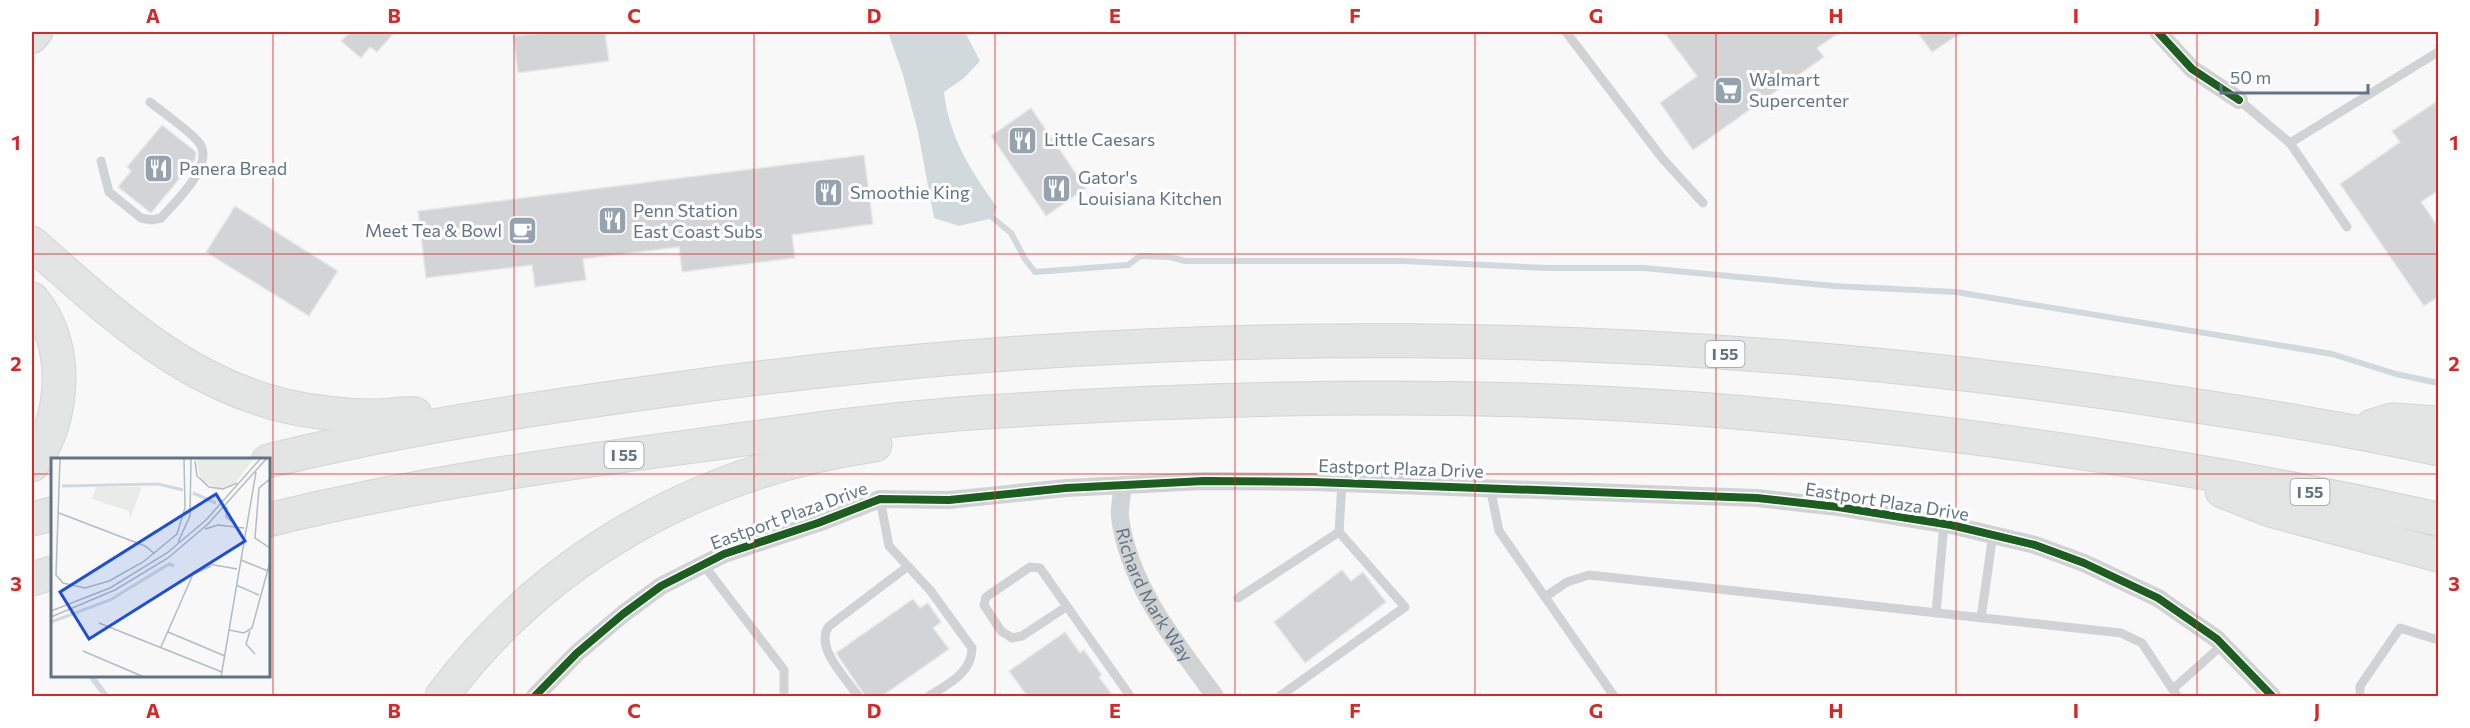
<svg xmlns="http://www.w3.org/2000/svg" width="2470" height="728" font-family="Commissioner,sans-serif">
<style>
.water{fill:#d2d9dd}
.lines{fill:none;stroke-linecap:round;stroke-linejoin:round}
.stream{stroke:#d2d9dd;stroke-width:6}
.building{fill:#d3d4d5;stroke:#e8e8e8;stroke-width:1.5}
.primary-casing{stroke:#d4d5d7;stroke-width:31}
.highway-casing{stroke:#d3d5d6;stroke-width:35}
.lane{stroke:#d1d2d3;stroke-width:9}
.street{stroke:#d1d2d3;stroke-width:18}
.primary{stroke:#e3e4e4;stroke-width:28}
.highway{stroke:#e3e4e4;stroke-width:33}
.cycleway-casing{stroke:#fff;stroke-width:11}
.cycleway{stroke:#1b5e20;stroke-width:8}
.grid{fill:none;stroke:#d62828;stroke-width:1.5;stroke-opacity:0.55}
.labels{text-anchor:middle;stroke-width:6;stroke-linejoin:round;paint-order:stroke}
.shield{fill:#fff;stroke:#919ea9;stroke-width:1.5}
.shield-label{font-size:16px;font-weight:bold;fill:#627484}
.poi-label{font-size:18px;fill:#627484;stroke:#fff;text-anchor:start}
.street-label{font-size:18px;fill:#627484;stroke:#fff}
.inset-river{fill:none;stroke:#d2d9dd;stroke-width:3}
.inset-road{fill:none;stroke:#b3bbc3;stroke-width:1.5}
.view{fill:#1d4ed8;fill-opacity:0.15;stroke:#1d4ed8;stroke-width:3}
.inset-edge{fill:none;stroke:#627484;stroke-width:3}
.neatline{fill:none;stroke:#d62828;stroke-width:2}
.grid-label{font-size:20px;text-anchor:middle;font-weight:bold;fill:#d62828}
</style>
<rect width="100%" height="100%" fill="#f8f8f8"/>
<path class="water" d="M888,32H965L980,61L964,78L944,92C949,137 971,171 997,207L993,218L959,226L934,218L918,132L903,75Z"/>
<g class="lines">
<g class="stream">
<polyline points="993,218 1011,233 1025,259 1035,272 1128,265 1140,256 1170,257 1185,261 1403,261 1547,268 1644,268 1834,286 1956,292 2332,354 2396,374 2438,383"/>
<polyline points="91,676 106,696"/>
</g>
</g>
<g class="building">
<polygon points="350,32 395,32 377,52 370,47 361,58 341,41"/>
<polygon points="551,32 605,32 609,61 518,73 513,36"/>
<polygon points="1664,32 1840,32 1817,48 1824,57 1693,150 1660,103 1697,76"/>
<polygon points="1917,32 1962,32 1932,52"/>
<polygon points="2439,100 2439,190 2421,202 2439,228 2439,296 2424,306 2340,184 2400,142 2392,131"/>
<polygon points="1031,108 1086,188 1046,216 991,136"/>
<polygon points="162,125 196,152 195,160 151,213 118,187 131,171 127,167"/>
<polygon points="864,155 873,224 792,235 795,258 682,272 679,247 583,259 586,280 535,287 532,265 426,278 418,211"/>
<polygon points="235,206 338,271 309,316 206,252"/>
<polygon points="1342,570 1351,581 1363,572 1386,602 1305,663 1274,622"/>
<polygon points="913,599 920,608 928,603 941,622 933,628 949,649 882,696 865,696 836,653"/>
<polygon points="1065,632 1080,653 1084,650 1102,675 1099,677 1113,696 1027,696 1009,671"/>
</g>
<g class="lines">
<defs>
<polyline id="primary" points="32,39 38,32"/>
<g id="highway">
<path d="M32,243C121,322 204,401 328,413C343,415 359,416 374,416C388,416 402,413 415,414"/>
<path d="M32,299C70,343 66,419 32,465"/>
<polyline points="2372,426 2392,420 2438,423"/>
<path d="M268,461C407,427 549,406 690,387C1165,322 1651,326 2125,395C2230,411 2335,426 2438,449"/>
<polyline points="2222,491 2270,510 2438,555"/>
<polyline points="32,519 52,514"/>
<path d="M268,520C410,485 557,464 702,445C796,432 891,418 986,412C1226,396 1470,391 1711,410C1955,430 2199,466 2438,519"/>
<polyline points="32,579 52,573"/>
<path d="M442,696C547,555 703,470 875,445"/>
</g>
</defs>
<use href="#primary" class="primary-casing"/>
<use href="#highway" class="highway-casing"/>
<g class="lane">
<polyline points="1566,32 1662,158 1703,203"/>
<polyline points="2239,100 2290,143 2347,227"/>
<polyline points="2290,143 2438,52"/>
<path d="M101,161L109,192L141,218L152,220L161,218C175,202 214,166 200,144C193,133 162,112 150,102"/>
<polyline points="1490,487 1499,531 1614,696"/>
<path d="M880,499L889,546L930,590L972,648C972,673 948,684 929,696"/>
<polyline points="703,564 784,670 784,691"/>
<polyline points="1545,597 1567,582 1589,575 2121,633 2142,643 2177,696"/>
<polyline points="1238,598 1339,532 1342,483"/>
<polyline points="1066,607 1022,636 1012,638 1001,631 984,605 986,597 1030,567 1040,568 1130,696"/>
<polyline points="1936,613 1944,524"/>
<polyline points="1981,618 1993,534"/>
<polyline points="2173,689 2222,645"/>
<path d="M858,696C845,677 814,647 829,626L907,567"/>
<polyline points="1280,696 1405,607 1339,532"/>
<polyline points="2360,696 2360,686 2400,628 2438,640"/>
</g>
<g class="street">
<polyline points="2158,32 2192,69 2239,100"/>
<path id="s1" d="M1123,485C1122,495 1119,507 1120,517C1129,586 1176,643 1215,696"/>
<polyline points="535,696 577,653 623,614 661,586 724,554 818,523 880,499 949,500 1066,488 1204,481 1313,482 1757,498 1838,507 1951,525 2035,545 2084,563 2158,598 2217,639 2272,696"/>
</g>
<use href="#primary" class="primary"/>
<use href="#highway" class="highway"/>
<defs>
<g id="cycleway">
<polyline points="2158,32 2192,69 2239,100"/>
<polyline points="535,696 577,653 623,614 661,586 724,554 818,523 880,499 949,500 1066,488 1204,481 1313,482 1757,498 1838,507 1951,525 2035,545 2084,563 2158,598 2217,639 2272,696"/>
</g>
</defs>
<use href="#cycleway" class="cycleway-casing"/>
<use href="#cycleway" class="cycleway"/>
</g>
<path class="grid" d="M273,32V696M514,32V696M754,32V696M995,32V696M1235,32V696M1475,32V696M1716,32V696M1956,32V696M2197,32V696M32,254H2438M32,474H52M268,474H2438"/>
<defs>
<symbol id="supermarket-square" viewBox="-11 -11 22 22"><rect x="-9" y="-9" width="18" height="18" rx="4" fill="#96a2ad" stroke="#fff"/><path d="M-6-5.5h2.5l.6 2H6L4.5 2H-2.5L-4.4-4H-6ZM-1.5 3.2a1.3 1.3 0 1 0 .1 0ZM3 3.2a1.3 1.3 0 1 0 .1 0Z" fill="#fff"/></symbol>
<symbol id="restaurant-square" viewBox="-11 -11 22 22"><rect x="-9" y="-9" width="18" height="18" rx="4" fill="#96a2ad" stroke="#fff"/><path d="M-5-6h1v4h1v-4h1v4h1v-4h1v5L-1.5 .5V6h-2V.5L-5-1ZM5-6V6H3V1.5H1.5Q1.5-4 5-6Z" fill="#fff"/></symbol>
<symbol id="cafe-square" viewBox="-11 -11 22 22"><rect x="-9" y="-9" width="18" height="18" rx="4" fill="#96a2ad" stroke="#fff"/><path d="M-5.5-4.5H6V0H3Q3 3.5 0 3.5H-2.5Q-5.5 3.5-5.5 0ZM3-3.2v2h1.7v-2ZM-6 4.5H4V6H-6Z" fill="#fff"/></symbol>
</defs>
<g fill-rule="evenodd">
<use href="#supermarket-square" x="1712" y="74" width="33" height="33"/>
<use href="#restaurant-square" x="1006" y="124" width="33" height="33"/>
<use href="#restaurant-square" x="142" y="152" width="33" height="33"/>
<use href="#restaurant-square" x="1040" y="172" width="33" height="33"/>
<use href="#restaurant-square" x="812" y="176" width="33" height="33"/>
<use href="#restaurant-square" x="596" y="204" width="33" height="33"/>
<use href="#cafe-square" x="506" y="214" width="33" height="33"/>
</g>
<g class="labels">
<g class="shield">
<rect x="1705.5" y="341" width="39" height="26" rx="4.5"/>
<rect x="604.5" y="442" width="39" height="26" rx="4.5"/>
<rect x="2290.5" y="479" width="39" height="26" rx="4.5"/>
</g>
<g class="shield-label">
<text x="1725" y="360">I 55</text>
<text x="624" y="461">I 55</text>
<text x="2310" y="498">I 55</text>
</g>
<g class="poi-label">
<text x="1749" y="86">Walmart<tspan x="1749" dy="21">Supercenter</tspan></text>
<text x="1044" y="146">Little Caesars</text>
<text x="179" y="175">Panera Bread</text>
<text x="1078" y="184">Gator's<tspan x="1078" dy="21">Louisiana Kitchen</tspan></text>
<text x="850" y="199">Smoothie King</text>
<text x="633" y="217">Penn Station<tspan x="633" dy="21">East Coast Subs</tspan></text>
<text x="502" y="237" text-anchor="end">Meet Tea &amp; Bowl</text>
</g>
<g class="street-label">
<text transform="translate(1401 469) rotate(2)" y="6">Eastport Plaza Drive</text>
<text transform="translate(1887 502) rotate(9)" y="6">Eastport Plaza Drive</text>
<text transform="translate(789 516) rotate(-20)" y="6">Eastport Plaza Drive</text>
<text dy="6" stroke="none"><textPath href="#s1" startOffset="118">Richard Mark Way</textPath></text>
</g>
</g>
<g transform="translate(51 458)">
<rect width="219" height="219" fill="#f8f8f8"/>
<path d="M145,0H203L185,24L169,31L150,23ZM45,29H91L79,61L78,53L41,41Z" fill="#e8ece6"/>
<path class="inset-river" d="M11,28L107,26L132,32M142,35L165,45M0,164L59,142L118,106L123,108"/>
<path class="inset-road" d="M9,0L5,117L12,125L34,130L58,123L92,104L126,76L134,50L133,0M144,3L146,18L158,29L172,31L186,25M219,21L208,30L204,80L219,90M176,49L175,59L184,66M8,55L94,88L104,96M154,71L167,67L193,70M127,84L139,58L140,0M190,102L217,113M143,116L160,108M185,127L208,137M0,153L59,130L116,95L155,62L210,0M0,159L64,132L117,100L157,66L216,0M48,165L171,214M178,172L193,175L201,170L219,104M199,173L195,186L204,196M117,174L174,198M110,189L143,114L158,106L186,111M32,193L93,219M170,219L205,14"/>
<path class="view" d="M165,36L194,83L38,181L9,134Z"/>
<rect width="219" height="219" class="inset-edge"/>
</g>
<rect width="2470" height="728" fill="none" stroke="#ffffff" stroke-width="66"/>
<path d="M2221 84v9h147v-9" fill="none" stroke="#627484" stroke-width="3"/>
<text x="2230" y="84" font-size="18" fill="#627484" stroke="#ffffff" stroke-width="4.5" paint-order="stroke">50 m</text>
<rect x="33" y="33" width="2404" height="662" class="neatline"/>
<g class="grid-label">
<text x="153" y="23">A</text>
<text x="394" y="23">B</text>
<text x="634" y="23">C</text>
<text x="874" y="23">D</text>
<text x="1115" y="23">E</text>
<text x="1355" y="23">F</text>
<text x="1596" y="23">G</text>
<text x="1836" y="23">H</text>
<text x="2076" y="23">I</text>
<text x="2317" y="23">J</text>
<text x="16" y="150">1</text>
<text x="2454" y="150">1</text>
<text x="16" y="371">2</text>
<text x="2454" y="371">2</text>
<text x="16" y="591">3</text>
<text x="2454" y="591">3</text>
<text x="153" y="718">A</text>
<text x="394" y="718">B</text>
<text x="634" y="718">C</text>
<text x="874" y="718">D</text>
<text x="1115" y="718">E</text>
<text x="1355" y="718">F</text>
<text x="1596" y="718">G</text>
<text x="1836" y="718">H</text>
<text x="2076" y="718">I</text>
<text x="2317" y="718">J</text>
</g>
</svg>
